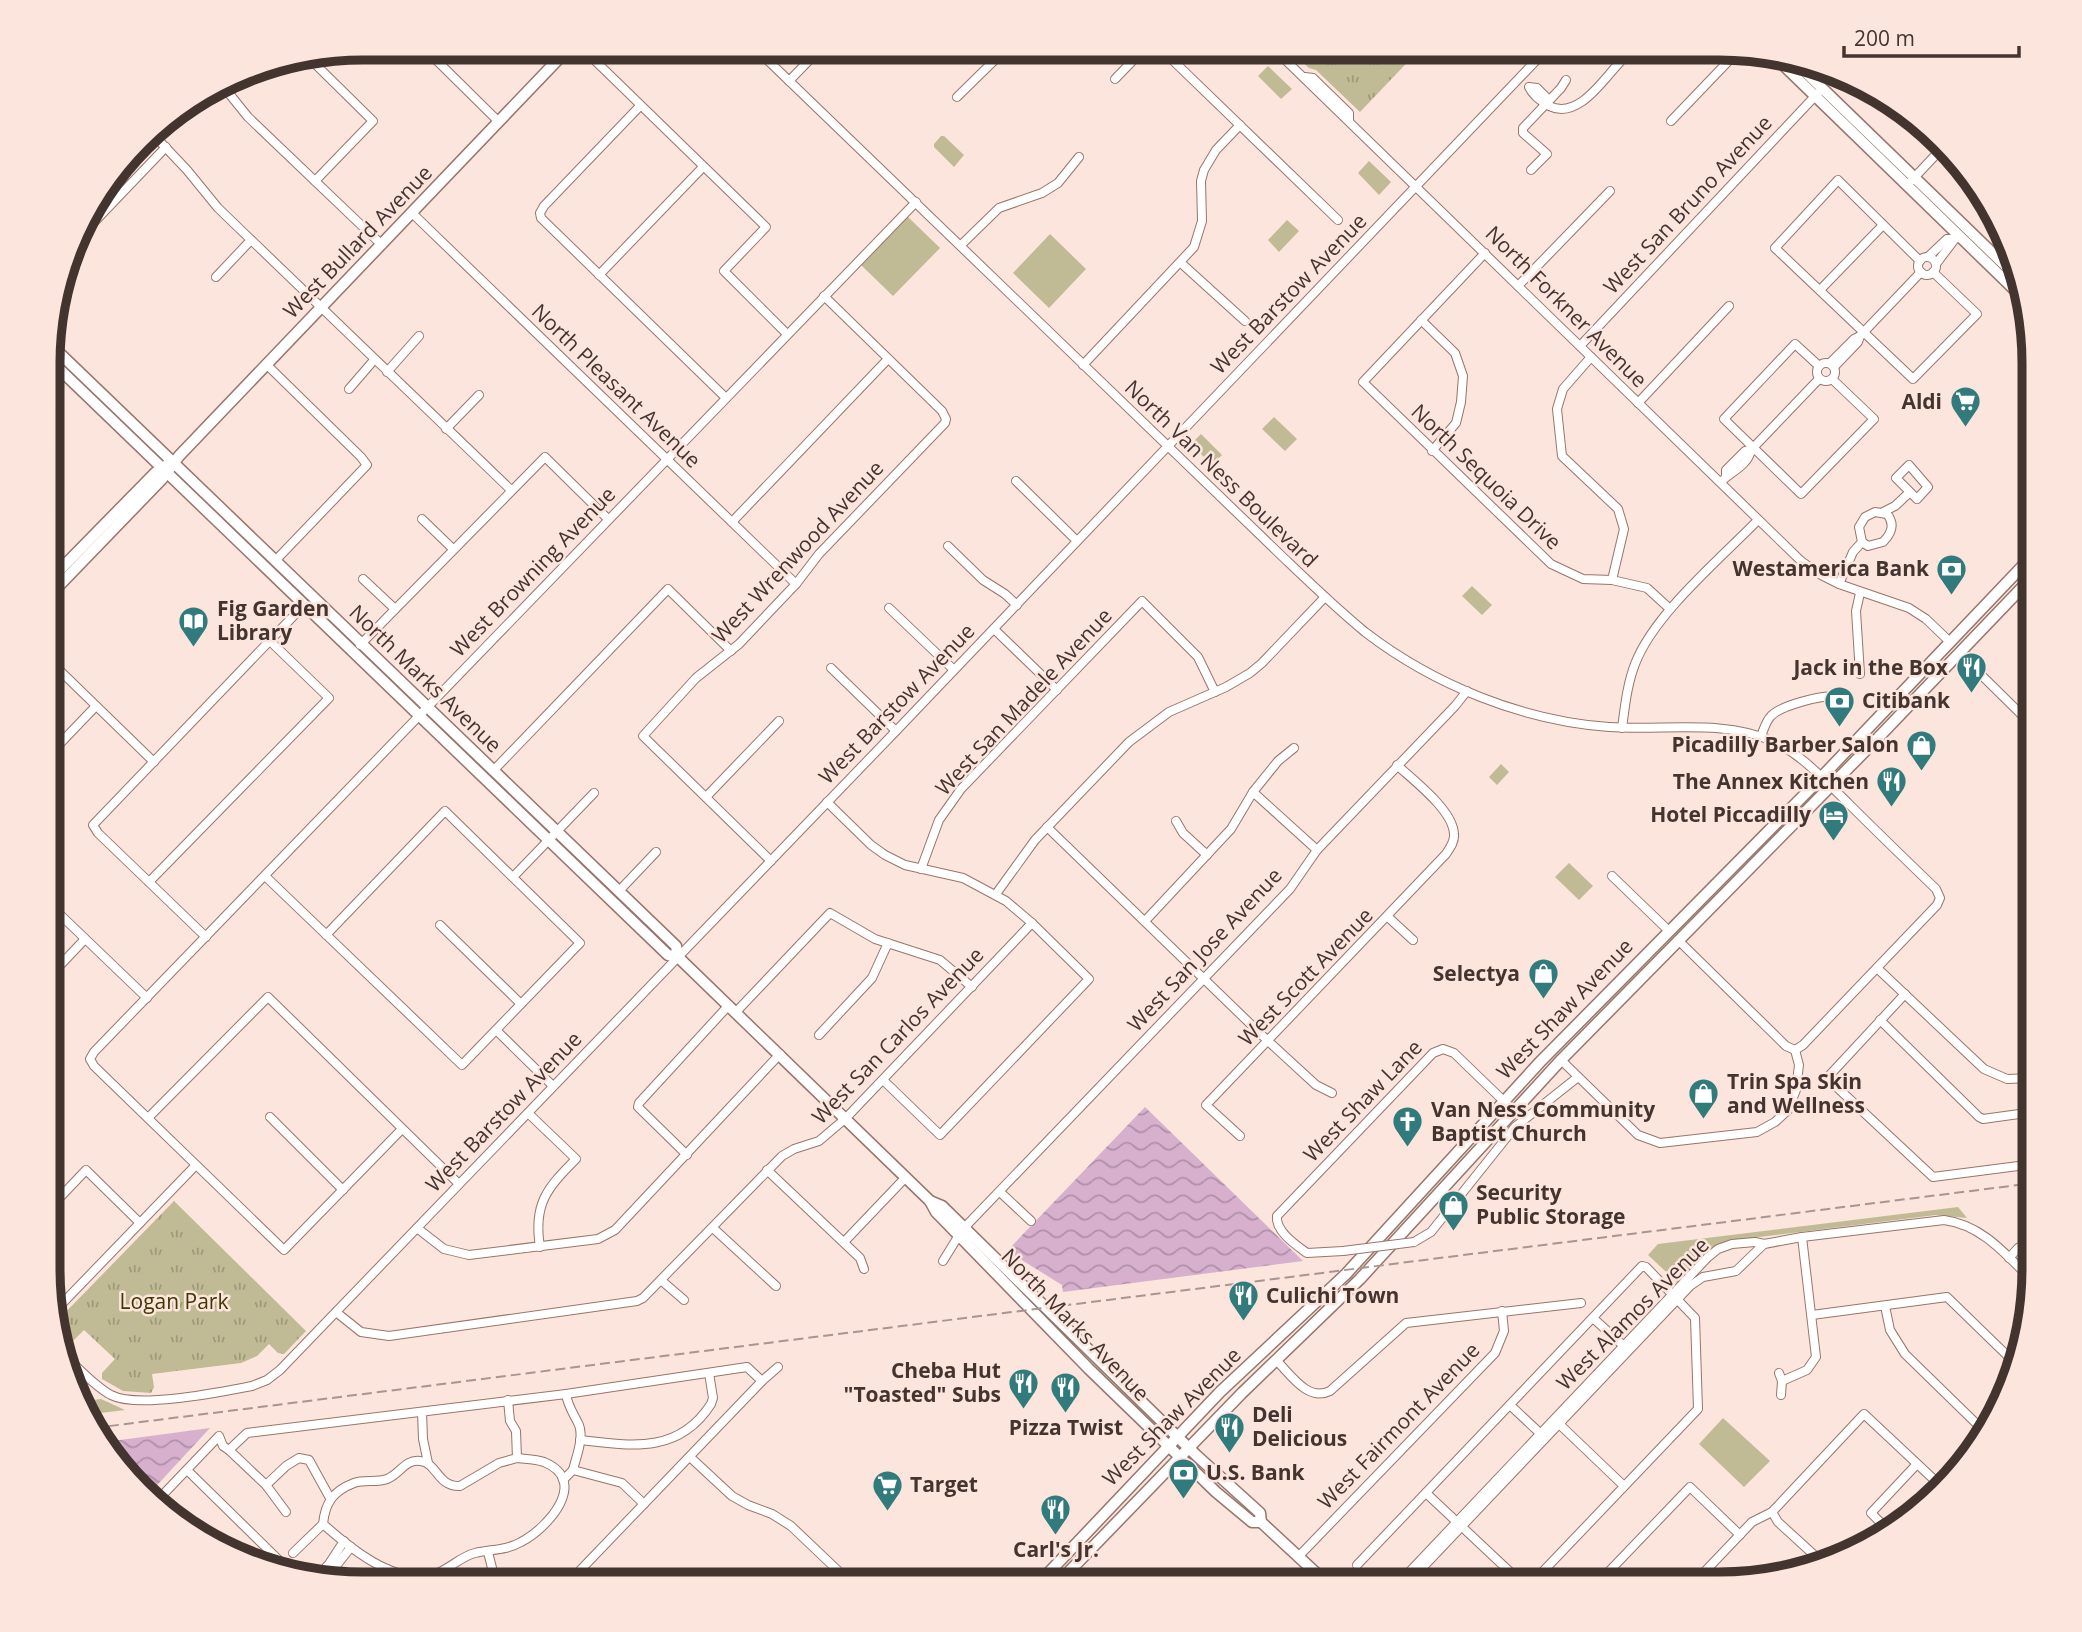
<svg xmlns="http://www.w3.org/2000/svg" width="2082" height="1632" font-family="'Open Sans',sans-serif">
<style>
.green{fill:#c0bb94}
.park{fill:url(#park-tufts)}
.water{fill:url(#water-waves)}
.lines{fill:none;stroke-linecap:round;stroke-linejoin:round}
.minor-casing{stroke:#98756b;stroke-width:10}
.major-casing{stroke:#98756b;stroke-width:13}
.minor{stroke:#fff;stroke-width:8}
.major{stroke:#fff;stroke-width:10}
.rail{stroke:#a9958f;stroke-width:2;stroke-dasharray:10 5;stroke-linecap:butt}
.minor-bridge-casing{stroke:#98756b;stroke-width:10;stroke-linecap:butt}
.minor-bridge{stroke:#fff;stroke-width:8}
.labels{text-anchor:middle;stroke-width:5;stroke-linejoin:round;paint-order:stroke}
.street-label{font-size:21px;fill:#443430;stroke:#fce5dd}
.poi-label{font-size:21px;font-weight:bold;fill:#443430;stroke:#fce5dd;text-anchor:start}
.park-label{font-size:21px;fill:#3f3800;stroke:#fce5dd}
.rim{fill:none;stroke:#443430;stroke-width:9}
</style>
<defs>
<pattern id="park-tufts" width="24" height="20" patternUnits="userSpaceOnUse" patternTransform="scale(1.75)"><rect width="24" height="20" fill="#c0bb94"/><path d="M3 7l-1-3M5 7V3M7 7l1-3M15 17l-1-3M17 17v-4M19 17l1-3" fill="none" stroke="#9e9979"/></pattern>
<pattern id="water-waves" width="16" height="10" patternUnits="userSpaceOnUse" patternTransform="scale(1.75)"><rect width="16" height="10" fill="#d7b0ce"/><path d="M0 5q4-4 8 0t8 0" fill="none" stroke="#b090a8"/></pattern>
</defs>
<rect width="100%" height="100%" fill="#fce5dd"/>
<g class="green">
<polygon points="1268,66 1292,89 1281,99 1258,76"/>
<polygon points="941,136 944,136 964,155 954,167 934,147 934,144"/>
<polygon points="1369,161 1391,182 1379,195 1358,173"/>
<polygon points="907,216 940,248 893,296 861,265"/>
<polygon points="1287,220 1299,231 1279,252 1268,240"/>
<polygon points="1050,234 1086,269 1049,308 1013,273"/>
<polygon points="1274,417 1297,439 1285,451 1262,429"/>
<polygon points="1201,434 1222,455 1212,465 1191,444"/>
<polygon points="1472,586 1492,605 1482,615 1462,596"/>
<polygon points="1501,764 1509,772 1497,785 1489,777"/>
<polygon points="1569,863 1593,886 1579,900 1555,877"/>
<polygon points="1958,1207 1967,1218 1936,1215 1727,1241 1708,1251 1678,1283 1648,1255 1658,1244"/>
<polygon points="1723,1418 1770,1461 1744,1487 1699,1444"/>
</g>
<g class="park">
<polygon points="1280,48 1421,48 1360,112 1316,70 1309,68 1291,52"/>
<polygon points="174,1201 306,1331 284,1354 278,1353 269,1344 257,1356 241,1363 152,1374 154,1387 151,1393 123,1391 102,1379 102,1373 115,1359 84,1330 71,1343 66,1344 61,1339 56,1322"/>
<polygon points="101,1399 125,1410 84,1415 78,1402"/>
</g>
<g class="water">
<polygon points="1145,1107 1303,1261 1063,1292 1062,1285 1007,1251"/>
<polygon points="210,1428 147,1496 105,1442"/>
</g>
<g class="lines">
<defs>
<g id="minor">
<polyline points="423,47 499,122"/>
<polyline points="548,47 559,58"/>
<polyline points="581,47 766,227 724,271 787,334"/>
<path d="M754,47L1287,561C1312,585 1338,610 1365,632C1434,685 1523,721 1609,727C1663,731 1723,719 1772,741C1802,754 1825,781 1849,804C1878,833 1907,861 1936,889L1940,898L1937,905L1803,1045L1795,1050"/>
<polyline points="1160,48 1338,220"/>
<polyline points="1273,48 1801,561 1821,575 1839,584 1909,608 1926,619 1950,642"/>
<polyline points="1594,51 1598,48"/>
<polyline points="307,56 373,121 315,181"/>
<polyline points="1305,77 1313,78 1349,113 1349,121"/>
<polyline points="1115,79 1145,48"/>
<polyline points="789,81 822,47"/>
<polyline points="223,86 248,117 382,245"/>
<polyline points="957,97 1007,48"/>
<polyline points="1874,98 1877,94"/>
<path d="M1547,104L1546,97L1537,88L1529,87C1533,96 1540,101 1549,106C1578,120 1602,81 1620,62L1624,57L1626,48"/>
<polyline points="640,106 544,206 540,213 541,218 726,398"/>
<polyline points="1671,121 1741,48"/>
<polyline points="150,131 187,170 218,208 511,490"/>
<polyline points="1531,170 1547,154 1523,133 1523,128 1561,88 1566,80"/>
<polyline points="1912,180 1944,146"/>
<polyline points="412,213 796,584"/>
<polyline points="77,240 166,147"/>
<polyline points="961,245 999,208 1042,193 1058,183 1079,157"/>
<polyline points="1485,253 1363,382 1551,564 1583,579 1612,580 1647,588 1670,609"/>
<polyline points="1928,257 1947,239 1954,239"/>
<circle cx="1927" cy="266" r="9"/>
<polyline points="1920,261 1838,180 1775,248 1913,379 1977,314 1933,272"/>
<polyline points="1181,263 1245,321"/>
<polyline points="1936,264 1958,235"/>
<polyline points="599,275 703,167"/>
<polyline points="216,277 251,240"/>
<polyline points="1518,286 1610,191"/>
<polyline points="1820,290 1883,225"/>
<polyline points="1421,320 1455,353 1463,376 1461,402 1456,423 1432,451"/>
<polyline points="1580,346 1818,93"/>
<polyline points="1591,357 1563,389 1557,409 1562,456 1618,509 1624,529 1612,580"/>
<circle cx="1826" cy="372" r="9"/>
<polyline points="1830,363 1854,339 1860,336"/>
<polyline points="266,364 361,457 367,465 275,561"/>
<polyline points="1083,365 1194,247 1202,221 1201,181 1204,170 1216,150 1240,125"/>
<polyline points="1819,366 1795,344 1724,419 1801,494 1874,419 1832,379"/>
<polyline points="1834,367 1858,342 1860,336 1921,272"/>
<polyline points="387,372 419,336"/>
<polyline points="349,389 374,360"/>
<polyline points="1638,403 1729,306"/>
<polyline points="446,429 479,395"/>
<polyline points="1726,476 1726,470 1745,451 1751,450"/>
<polyline points="1016,481 1077,541"/>
<path d="M1721,482C1730,472 1748,466 1751,450L1819,379"/>
<path d="M1875,512L1887,514C1895,524 1892,533 1883,542L1868,546L1862,542L1859,527L1865,517Z"/>
<polyline points="1883,512 1895,506 1910,492 1896,478 1909,465 1928,487 1917,499 1910,492"/>
<polyline points="422,519 453,549"/>
<polyline points="732,522 888,359"/>
<polyline points="948,546 983,580 1005,594 1017,605"/>
<polyline points="363,579 395,609"/>
<polyline points="1839,584 1853,552 1862,542"/>
<polyline points="1860,593 1856,611 1860,674"/>
<polyline points="889,608 954,670"/>
<polyline points="994,629 1057,690"/>
<polyline points="360,645 545,457 608,519"/>
<polyline points="1959,653 2034,727"/>
<polyline points="49,660 154,762"/>
<polyline points="831,668 896,731"/>
<path d="M1622,728C1625,706 1627,685 1635,664C1654,614 1720,559 1758,520"/>
<path d="M1761,736C1764,729 1766,721 1771,716C1780,706 1823,694 1836,697"/>
<polyline points="49,755 96,706"/>
<polyline points="493,771 668,589 731,651"/>
<polyline points="1253,792 1317,850"/>
<polyline points="706,797 779,721"/>
<polyline points="827,802 871,845 885,855 905,865 963,878 1006,901 1032,923 1089,979 940,1135 883,1080"/>
<polyline points="1176,821 1183,833 1207,855"/>
<polyline points="1047,827 1268,1041 1316,1085 1332,1093"/>
<polyline points="771,861 643,736 696,678 739,644 796,584 819,554 945,423 946,419 942,411 824,296"/>
<polyline points="921,869 939,820 961,789 1142,601 1198,657 1215,692"/>
<polyline points="265,876 462,1065 580,943 445,811 326,935"/>
<polyline points="1612,876 1669,931"/>
<polyline points="513,877 594,793"/>
<polyline points="149,882 329,698 270,641"/>
<polyline points="619,891 656,852"/>
<polyline points="996,894 1035,840 1129,742 1169,712 1226,687 1250,673 1262,663 1325,597"/>
<polyline points="49,904 147,998"/>
<polyline points="1388,917 1413,940"/>
<polyline points="1145,921 1231,829 1253,792 1278,761 1294,748"/>
<polyline points="440,925 521,1004"/>
<polyline points="206,937 98,833 93,825 304,605"/>
<polyline points="1678,940 1786,1046 1795,1050"/>
<polyline points="1877,968 1984,1069 2007,1079 2034,1078"/>
<polyline points="49,977 85,939"/>
<polyline points="1905,994 1827,1078 1933,1177 2034,1164"/>
<polyline points="736,1012 830,913 875,939 940,960 972,987"/>
<polyline points="1880,1020 1979,1117 1983,1119 2034,1112"/>
<polyline points="496,1030 553,1086"/>
<polyline points="819,1035 872,978 888,943"/>
<polyline points="1561,1060 1638,1135 1660,1143 1757,1132 1775,1122 1788,1110 1796,1090 1799,1065 1795,1050"/>
<path d="M528,1113L576,1159C547,1188 533,1204 540,1247"/>
<polyline points="270,1117 343,1190"/>
<polyline points="148,1118 268,997 459,1184"/>
<polyline points="402,1129 284,1250 94,1066 90,1059 94,1052 916,202"/>
<path d="M1240,1136L1206,1105L1446,854C1450,848 1455,841 1454,834C1453,810 1414,781 1397,765"/>
<polyline points="687,1155 638,1107 639,1103 729,1005"/>
<polyline points="767,1170 860,1258 864,1269"/>
<polyline points="1000,1192 1031,1221"/>
<polyline points="48,1210 86,1170 140,1223"/>
<polyline points="417,1228 444,1249 469,1255 598,1239 615,1230 780,1054"/>
<polyline points="713,1228 776,1286"/>
<polyline points="964,1228 1290,889 1317,850 1455,706 1467,691"/>
<polyline points="844,1242 906,1177"/>
<polyline points="1414,1242 1431,1232 1515,1127 1578,1077"/>
<path d="M1343,1251L1307,1253C1296,1245 1275,1231 1277,1216L1433,1053L1443,1049L1454,1053L1514,1111"/>
<polyline points="2009,1258 2018,1248 2034,1240"/>
<polyline points="943,1261 959,1235"/>
<polyline points="662,1281 684,1300"/>
<polyline points="1885,1306 1890,1330 1905,1354 1985,1432"/>
<polyline points="54,1312 196,1165"/>
<polyline points="336,1312 361,1332 389,1336 637,1301 643,1298 782,1156 794,1149 819,1141 846,1118 1032,923"/>
<polyline points="1812,1315 1947,1297 2017,1365"/>
<polyline points="1593,1318 1627,1349"/>
<path d="M65,1356C80,1369 93,1385 111,1395C138,1409 220,1392 252,1386L267,1380L280,1370L896,731L1548,48"/>
<path d="M1276,1360C1291,1375 1308,1402 1330,1391L1406,1323L1581,1303"/>
<polyline points="1779,1373 1782,1381 1781,1395"/>
<polyline points="1782,1381 1807,1370 1816,1357 1802,1237"/>
<path d="M566,1394C568,1407 574,1414 579,1425C584,1439 576,1457 573,1470"/>
<polyline points="508,1400 510,1421 516,1431 517,1458"/>
<polyline points="1510,1405 1543,1436"/>
<polyline points="422,1412 423,1439 428,1463"/>
<polyline points="1555,1420 1624,1486"/>
<path d="M580,1440C632,1446 679,1454 711,1404L713,1398L709,1373"/>
<polyline points="690,1457 732,1496 748,1505 772,1514 791,1526 852,1584"/>
<path d="M517,1458C525,1459 536,1459 544,1462C590,1481 548,1528 521,1542C505,1551 491,1549 475,1553C459,1557 448,1571 432,1575C393,1584 350,1548 323,1524C325,1503 333,1491 354,1483C364,1479 377,1483 387,1479C400,1474 405,1459 420,1461C437,1462 437,1487 460,1486L499,1463Z"/>
<polyline points="187,1470 291,1572"/>
<polyline points="563,1480 573,1470 622,1483 644,1504"/>
<polyline points="266,1485 286,1512"/>
<polyline points="1426,1493 1524,1585"/>
<polyline points="330,1498 309,1460 299,1458 286,1466 266,1485 229,1450 247,1433 566,1394 747,1367 762,1381"/>
<polyline points="153,1505 219,1436 223,1446 229,1450"/>
<polyline points="1772,1512 1778,1522 1824,1564"/>
<polyline points="1886,1528 1871,1513 1917,1464"/>
<polyline points="488,1552 496,1584"/>
<polyline points="293,1553 323,1524"/>
<polyline points="1299,1556 1495,1353 1504,1331 1502,1311"/>
<polyline points="1357,1565 1642,1266 1646,1267 1695,1318 1698,1409 1530,1585"/>
<polyline points="1806,1568 1816,1557"/>
<polyline points="316,1578 329,1564 344,1541"/>
<polyline points="325,1580 351,1547"/>
<polyline points="375,1584 387,1569"/>
<polyline points="567,1584 762,1381 778,1367"/>
<polyline points="1306,1585 1317,1573"/>
<path d="M1397,1585L1707,1258L1718,1249L1732,1244L1755,1242L1764,1244L1802,1237L1944,1220C1983,1225 2007,1256 2034,1282"/>
<polyline points="1406,1585 1690,1286 1703,1277 1736,1271 1764,1244"/>
<polyline points="1596,1585 1690,1487 1740,1535"/>
<polyline points="1692,1585 1752,1522 1772,1512 1864,1414 1943,1488"/>
</g>
<g id="major">
<polyline points="1773,55 2019,294"/>
<polyline points="1793,60 2015,275"/>
<polyline points="50,344 676,946 678,957 930,1201 936,1212 1089,1369 1216,1492 1252,1522 1261,1522"/>
<polyline points="50,360 668,955 678,957"/>
<polyline points="49,581 155,473 167,465"/>
<polyline points="49,596 162,479 179,456 570,47"/>
<polyline points="930,1201 942,1206 1196,1455 1260,1513 1261,1522 1329,1585"/>
<polyline points="1038,1584 1220,1392 1346,1274 1540,1062 1813,786 2035,553"/>
<polyline points="1057,1584 1242,1393 1360,1279 1561,1060 1876,740 2035,574"/>
</g>
</defs>
<use href="#minor" class="minor-casing"/>
<use href="#major" class="major-casing"/>
<use href="#minor" class="minor"/>
<use href="#major" class="major"/>
<polyline class="rail" points="94,1428 2034,1183"/>
<defs>
<polyline id="minor-bridge" points="1343,1251 1414,1242"/>
</defs>
<use href="#minor-bridge" class="minor-bridge-casing"/>
<use href="#minor-bridge" class="minor-bridge"/>
</g>
<defs>
<symbol id="supermarket-pin" viewBox="-11 -11 22 30"><path d="M0 17L-7.5 6A9.5 9.5 0 1 1 7.5 6Z" fill="#327b7c" stroke="#fce5dd"/><path d="M-6-5.5h2.5l.6 2H6L4.5 2H-2.5L-4.4-4H-6ZM-1.5 3.2a1.3 1.3 0 1 0 .1 0ZM3 3.2a1.3 1.3 0 1 0 .1 0Z" fill="#fff"/></symbol>
<symbol id="bank-pin" viewBox="-11 -11 22 30"><path d="M0 17L-7.5 6A9.5 9.5 0 1 1 7.5 6Z" fill="#327b7c" stroke="#fce5dd"/><path d="M-6-4H6V4H-6ZM0-2.3a2.3 2.3 0 1 0 0 4.6a2.3 2.3 0 1 0 0-4.6Z" fill="#fff"/></symbol>
<symbol id="library-pin" viewBox="-11 -11 22 30"><path d="M0 17L-7.5 6A9.5 9.5 0 1 1 7.5 6Z" fill="#327b7c" stroke="#fce5dd"/><path d="M-6-4Q-3-5.5-.7-3.5V5Q-3 3-6 4ZM6-4Q3-5.5 .7-3.5V5Q3 3 6 4Z" fill="#fff"/></symbol>
<symbol id="restaurant-pin" viewBox="-11 -11 22 30"><path d="M0 17L-7.5 6A9.5 9.5 0 1 1 7.5 6Z" fill="#327b7c" stroke="#fce5dd"/><path d="M-5-6h1v4h1v-4h1v4h1v-4h1v5L-1.5 .5V6h-2V.5L-5-1ZM5-6V6H3V1.5H1.5Q1.5-4 5-6Z" fill="#fff"/></symbol>
<symbol id="shop-pin" viewBox="-11 -11 22 30"><path d="M0 17L-7.5 6A9.5 9.5 0 1 1 7.5 6Z" fill="#327b7c" stroke="#fce5dd"/><path d="M-5-2.5h2.3a2.7 3.5 0 0 1 5.4 0H5L5.5 6h-11ZM-1.5-2.5h3a1.5 2.3 0 0 0-3 0Z" fill="#fff"/></symbol>
<symbol id="hotel-pin" viewBox="-11 -11 22 30"><path d="M0 17L-7.5 6A9.5 9.5 0 1 1 7.5 6Z" fill="#327b7c" stroke="#fce5dd"/><path d="M-6-4.5h1.5V1H6V5H4.5V3h-9V5H-6ZM-4 0a1.8 1.8 0 1 1 3.6 0ZM.5 0V-2.5h3Q6-2.5 6 0Z" fill="#fff"/></symbol>
<symbol id="church-pin" viewBox="-11 -11 22 30"><path d="M0 17L-7.5 6A9.5 9.5 0 1 1 7.5 6Z" fill="#327b7c" stroke="#fce5dd"/><path d="M-1.2-6h2.4v3.5h3.3v2.4h-3.3V6h-2.4V-.1h-3.3v-2.4h3.3Z" fill="#fff"/></symbol>
</defs>
<g fill-rule="evenodd">
<use href="#supermarket-pin" x="1948" y="384" width="35" height="47"/>
<use href="#bank-pin" x="1934" y="552" width="35" height="47"/>
<use href="#library-pin" x="176" y="604" width="35" height="47"/>
<use href="#restaurant-pin" x="1954" y="650" width="35" height="47"/>
<use href="#bank-pin" x="1822" y="684" width="35" height="47"/>
<use href="#shop-pin" x="1904" y="728" width="35" height="47"/>
<use href="#restaurant-pin" x="1874" y="764" width="35" height="47"/>
<use href="#hotel-pin" x="1816" y="798" width="35" height="47"/>
<use href="#shop-pin" x="1526" y="956" width="35" height="47"/>
<use href="#shop-pin" x="1686" y="1076" width="35" height="47"/>
<use href="#church-pin" x="1390" y="1104" width="35" height="47"/>
<use href="#shop-pin" x="1436" y="1188" width="35" height="47"/>
<use href="#restaurant-pin" x="1226" y="1278" width="35" height="47"/>
<use href="#restaurant-pin" x="1006" y="1366" width="35" height="47"/>
<use href="#restaurant-pin" x="1048" y="1370" width="35" height="47"/>
<use href="#restaurant-pin" x="1212" y="1410" width="35" height="47"/>
<use href="#bank-pin" x="1166" y="1456" width="35" height="47"/>
<use href="#supermarket-pin" x="870" y="1468" width="35" height="47"/>
<use href="#restaurant-pin" x="1038" y="1492" width="35" height="47"/>
</g>
<g class="labels">
<g class="street-label">
<text transform="translate(1688 205) rotate(-47)" y="7">West San Bruno Avenue</text>
<text transform="translate(358 242) rotate(-46)" y="7">West Bullard Avenue</text>
<text transform="translate(1289 294) rotate(-46)" y="7">West Barstow Avenue</text>
<text transform="translate(1566 307) rotate(45)" y="7">North Forkner Avenue</text>
<text transform="translate(616 386) rotate(44)" y="7">North Pleasant Avenue</text>
<text transform="translate(1221 474) rotate(44)" y="7">North Van Ness Boulevard</text>
<text transform="translate(1486 477) rotate(44)" y="7">North Sequoia Drive</text>
<text transform="translate(798 552) rotate(-47)" y="7">West Wrenwood Avenue</text>
<text transform="translate(533 572) rotate(-46)" y="7">West Browning Avenue</text>
<text transform="translate(425 679) rotate(44)" y="7">North Marks Avenue</text>
<text transform="translate(1024 702) rotate(-47)" y="7">West San Madele Avenue</text>
<text transform="translate(897 704) rotate(-46)" y="7">West Barstow Avenue</text>
<text transform="translate(1205 950) rotate(-47)" y="7">West San Jose Avenue</text>
<text transform="translate(1306 977) rotate(-46)" y="7">West Scott Avenue</text>
<text transform="translate(1565 1009) rotate(-46)" y="7">West Shaw Avenue</text>
<text transform="translate(898 1036) rotate(-46)" y="7">West San Carlos Avenue</text>
<text transform="translate(1363 1101) rotate(-46)" y="7">West Shaw Lane</text>
<text transform="translate(504 1112) rotate(-46)" y="7">West Barstow Avenue</text>
<text transform="translate(1633 1314) rotate(-45)" y="7">West Alamos Avenue</text>
<text transform="translate(1075 1325) rotate(46)" y="7">North Marks Avenue</text>
<text transform="translate(1172 1417) rotate(-45)" y="7">West Shaw Avenue</text>
<text transform="translate(1399 1426) rotate(-46)" y="7">West Fairmont Avenue</text>
</g>
<g class="poi-label">
<text x="1942" y="409" text-anchor="end">Aldi</text>
<text x="1929" y="576" text-anchor="end">Westamerica Bank</text>
<text x="217" y="616">Fig Garden<tspan x="217" dy="24">Library</tspan></text>
<text x="1948" y="675" text-anchor="end">Jack in the Box</text>
<text x="1862" y="708">Citibank</text>
<text x="1899" y="752" text-anchor="end">Picadilly Barber Salon</text>
<text x="1869" y="789" text-anchor="end">The Annex Kitchen</text>
<text x="1811" y="822" text-anchor="end">Hotel Piccadilly</text>
<text x="1520" y="981" text-anchor="end">Selectya</text>
<text x="1727" y="1089">Trin Spa Skin<tspan x="1727" dy="24">and Wellness</tspan></text>
<text x="1431" y="1117">Van Ness Community<tspan x="1431" dy="24">Baptist Church</tspan></text>
<text x="1476" y="1200">Security<tspan x="1476" dy="24">Public Storage</tspan></text>
<text x="1266" y="1303">Culichi Town</text>
<text x="1001" y="1378" text-anchor="end">Cheba Hut<tspan x="1001" dy="24">"Toasted" Subs</tspan></text>
<text x="1252" y="1422">Deli<tspan x="1252" dy="24">Delicious</tspan></text>
<text x="1066" y="1435" text-anchor="middle">Pizza Twist</text>
<text x="1206" y="1480">U.S. Bank</text>
<text x="910" y="1492">Target</text>
<text x="1056" y="1557" text-anchor="middle">Carl's Jr.</text>
</g>
<g class="park-label">
<text x="174" y="1309">Logan Park</text>
</g>
</g>
<path d="M0 0H2082V1632H0ZM363 60H1719A303 303 0 0 1 2022 363V1269A303 303 0 0 1 1719 1572H363A303 303 0 0 1 60 1269V363A303 303 0 0 1 363 60Z" fill="#fce5dd" fill-rule="evenodd"/>
<path class="rim" d="M363 60H1719A303 303 0 0 1 2022 363V1269A303 303 0 0 1 1719 1572H363A303 303 0 0 1 60 1269V363A303 303 0 0 1 363 60Z"/>
<path d="M1844 46v10h175v-10" fill="none" stroke="#443430" stroke-width="3.5"/>
<text x="1854" y="46" font-size="21" fill="#443430" stroke="#fce5dd" stroke-width="5" paint-order="stroke">200 m</text>
</svg>
